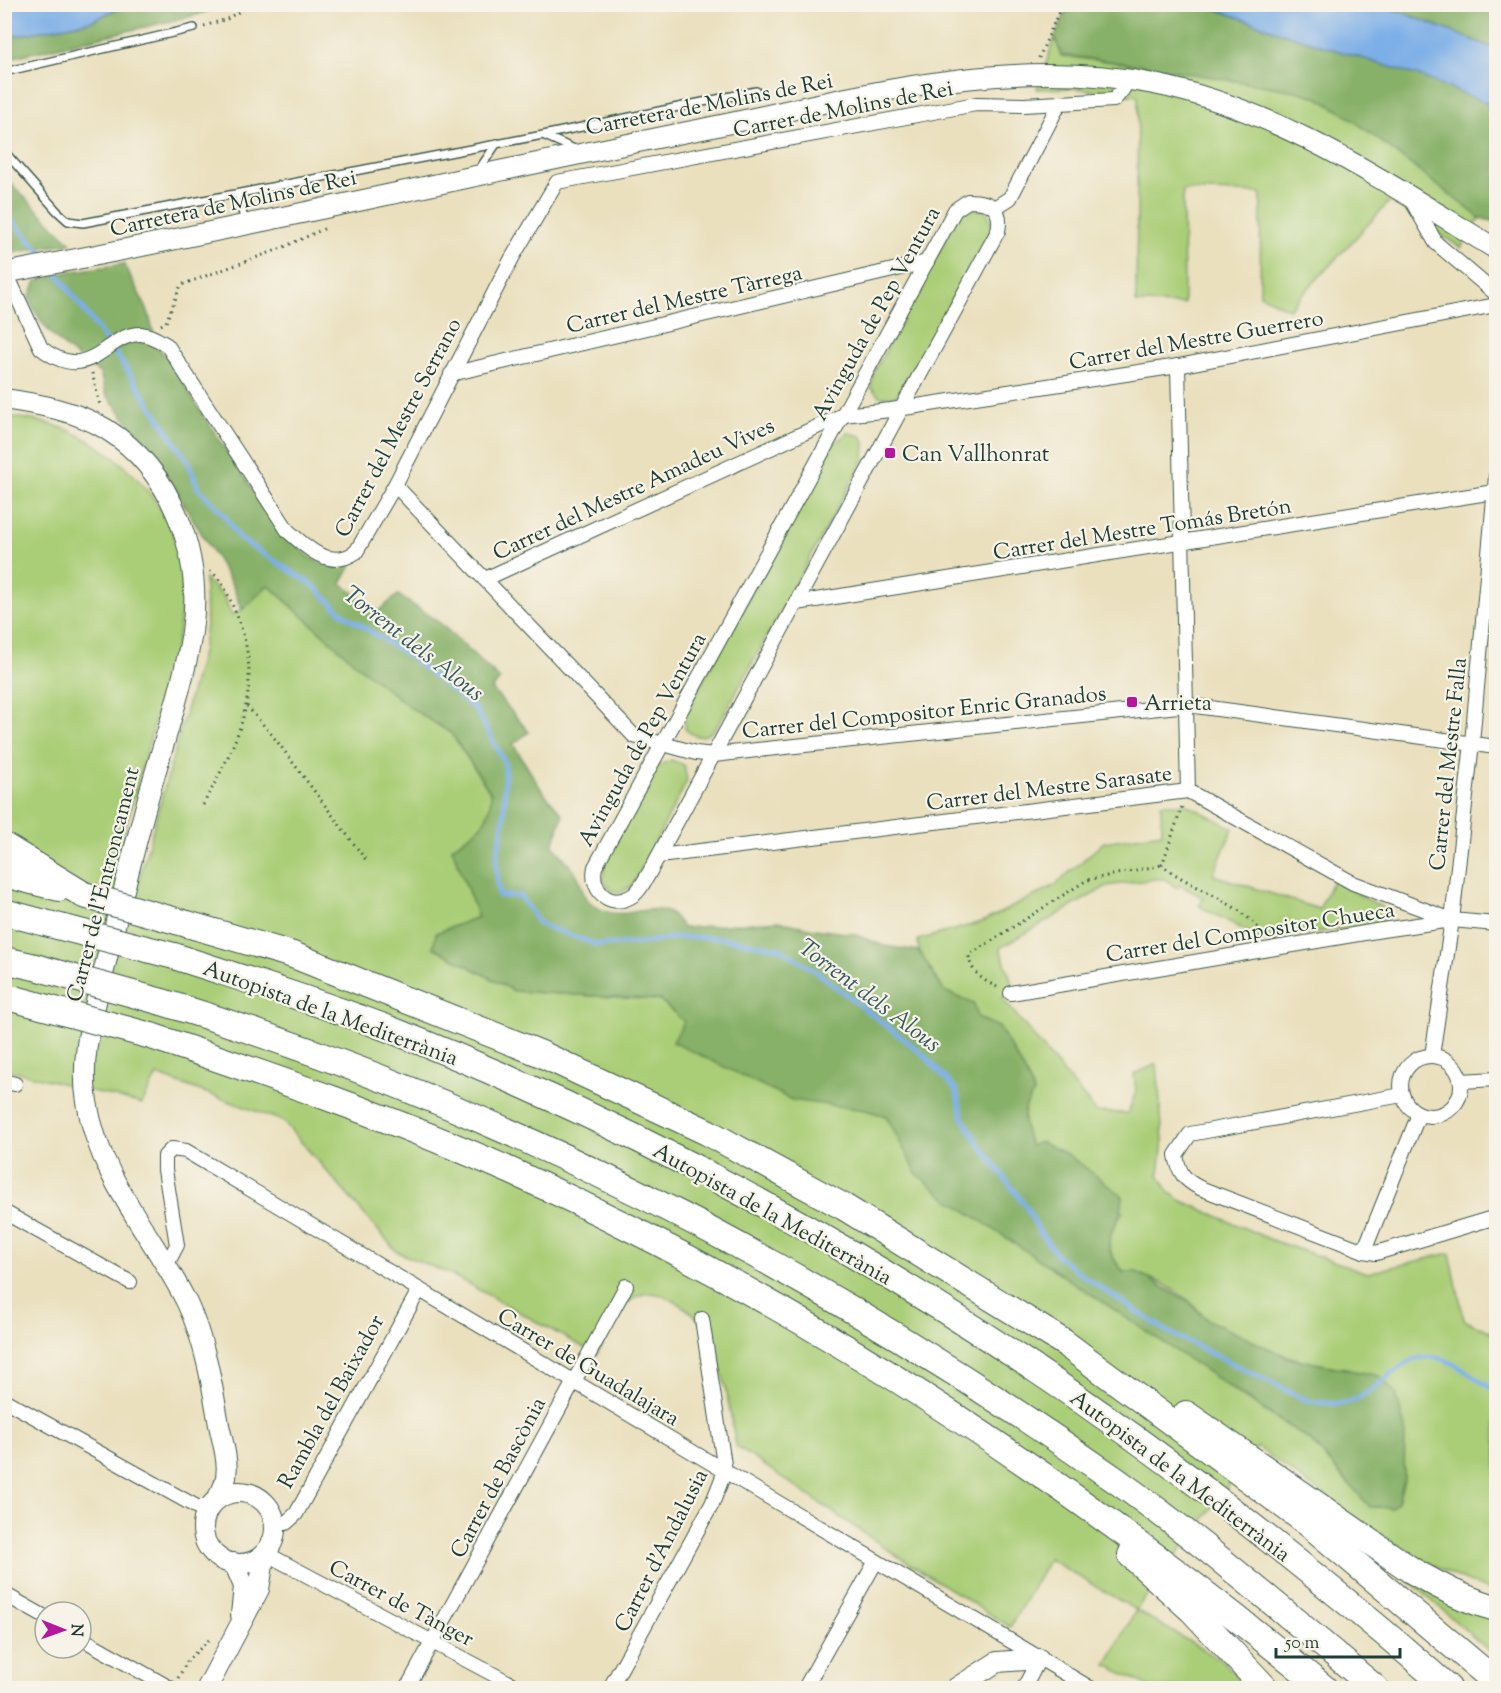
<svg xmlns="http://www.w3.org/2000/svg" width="1501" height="1693" font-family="'Sorts Mill Goudy',serif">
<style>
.green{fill:#aace77;stroke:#648656;stroke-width:1.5}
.forest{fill:#87b168;stroke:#53774e;stroke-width:1.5}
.water{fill:#7baee7;stroke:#4d768e;stroke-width:1.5}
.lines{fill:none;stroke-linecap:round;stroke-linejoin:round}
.stream{stroke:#7baee7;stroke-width:5}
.lane-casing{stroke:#3d5549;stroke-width:10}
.street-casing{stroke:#3d5549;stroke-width:16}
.secondary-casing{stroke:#3d5549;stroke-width:22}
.highway-casing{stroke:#3d5549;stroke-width:28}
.path{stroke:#3d5549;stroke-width:3;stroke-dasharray:1.5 4.5;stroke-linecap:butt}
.lane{stroke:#fff;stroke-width:7}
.street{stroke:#fff;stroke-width:14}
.secondary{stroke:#fff;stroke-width:20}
.highway{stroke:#fff;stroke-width:26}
.highway-bridge-casing{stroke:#3d5549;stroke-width:28;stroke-linecap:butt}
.highway-bridge{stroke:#fff;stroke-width:26}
.poi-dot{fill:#b5179e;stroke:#f7f3e8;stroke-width:2}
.labels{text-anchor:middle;stroke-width:4.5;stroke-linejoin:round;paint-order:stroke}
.street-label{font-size:22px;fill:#1f3d34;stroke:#f7f3e8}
.poi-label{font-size:22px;fill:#1f3d34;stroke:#f7f3e8;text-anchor:start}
.water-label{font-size:24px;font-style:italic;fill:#365961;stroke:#f7f3e8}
</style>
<rect width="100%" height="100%" fill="#f7f3e8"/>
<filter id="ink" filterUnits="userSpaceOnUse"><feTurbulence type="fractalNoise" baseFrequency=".0167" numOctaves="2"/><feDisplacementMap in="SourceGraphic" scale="12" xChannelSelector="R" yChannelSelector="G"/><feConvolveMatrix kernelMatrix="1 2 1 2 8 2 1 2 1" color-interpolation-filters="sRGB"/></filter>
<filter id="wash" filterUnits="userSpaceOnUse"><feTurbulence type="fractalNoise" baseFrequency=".008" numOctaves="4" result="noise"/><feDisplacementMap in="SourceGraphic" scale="24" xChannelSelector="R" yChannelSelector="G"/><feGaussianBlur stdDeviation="1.35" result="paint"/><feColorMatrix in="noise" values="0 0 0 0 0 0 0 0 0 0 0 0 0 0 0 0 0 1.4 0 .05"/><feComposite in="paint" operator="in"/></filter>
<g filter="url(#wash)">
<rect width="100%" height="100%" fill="#eae0be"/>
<g class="green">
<polygon points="1055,37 1061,56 1146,66 1296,91 1317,97 1348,116 1480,218 1461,248 1390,201 1289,309 1260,295 1261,193 1183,190 1184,304 1136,303 1138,96 1073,88 1037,89"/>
<path d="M966,209C982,208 992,211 992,229L901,390L896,396L880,397L871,387L874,372L961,211Z"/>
<path d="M4,416C19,418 35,420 50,424C109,440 170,498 180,560C185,589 181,619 176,647L115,864L116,877L138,883L202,653L206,626L205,579L224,597L232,615L242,610L268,585L357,665L411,708L451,733L491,794C491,827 474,830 452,848L478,917L436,933L514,991L660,1000L685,1022L673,1043L886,1116L900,1140L1238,1394L1311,1441L1348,1484V1368C1299,1364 1252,1345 1210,1321C1202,1316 1197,1307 1190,1302C1173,1288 1145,1272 1124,1272C1103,1248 1106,1237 1123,1212L1030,1146L1024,1127V1105L1034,1092L1024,1070L999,1027L978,1018L974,1004L944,991L919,951L918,940L982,922L1054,886L1104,842L1162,833L1161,804H1186L1233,828L1213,875L1319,909L1333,880L1387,910L1382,924L1256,940L1254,935L1199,906L1204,898L1180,885L1177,888L1165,879H1155L1107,886L1000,948L1011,980V993L1002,998L1096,1112L1128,1113L1136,1092L1134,1074L1157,1064L1163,1140L1159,1175L1169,1192L1180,1200L1274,1241L1368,1273L1450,1253L1464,1320L1496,1334V1592C1411,1565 1331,1499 1257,1447L1136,1610L1224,1662L1248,1688H1152L1106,1665L1136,1610L1049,1559L1010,1627L893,1553L736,1446C730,1411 723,1356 703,1326C697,1316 686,1308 676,1302C631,1273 613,1321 597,1355L450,1274L397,1252L283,1121L157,1075L142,1104L5,1069Z"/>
<path d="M848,433L861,436L865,442L864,459L720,722C710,736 699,742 685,729L684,715L835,442Z"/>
<polygon points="671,760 684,765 687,781 683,789 632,886 621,892 612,891 603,881 605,862 651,776 659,765"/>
<polygon points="1404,1576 1496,1619 1496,1658 1488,1650"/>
</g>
<g class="forest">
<polygon points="125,5 223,5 197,15 5,59 4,38 92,21"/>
<polygon points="1069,5 1204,5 1288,35 1423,77 1496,107 1496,222 1480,218 1348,116 1317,97 1296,91 1146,66 1061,55 1055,37"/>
<polygon points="1383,5 1496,5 1496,49"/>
<polygon points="4,178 5,178 71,243 5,254"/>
<path d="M124,264L148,311L157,347L166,356C193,397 282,548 320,563C330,566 342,564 352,564L341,583L377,612L398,595L440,623L500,679L492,689L529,732L513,744L541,789L563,815L553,845C561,855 570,864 577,875C583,885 580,894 591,903C621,928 645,899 671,914C675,916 680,924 683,928L779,921L814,929L854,934L884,946L919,951L944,991L974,1004L978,1018L999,1027L1024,1070L1034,1093C1019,1111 1023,1124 1030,1146L1040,1142L1067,1154L1123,1196C1122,1232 1092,1235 1123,1272H1137L1189,1302L1208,1320L1289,1358L1380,1376L1396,1394L1405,1428L1404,1480L1398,1502L1391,1508L1370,1507L1311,1441L945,1197L917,1174L886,1116L865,1110L792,1100L673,1042L684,1022L660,1000L514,991L433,947L436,933L478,917L452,848C474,830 491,827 491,793L451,733L411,708L357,665L268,585L242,610L232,584L155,456L106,394L100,373C71,354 41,331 29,298L36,281L68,272Z"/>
</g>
<g class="water">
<polygon points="4,5 5,4 125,5 92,21 5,38"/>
<polygon points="1204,5 1383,5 1496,49 1496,107 1422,77 1288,35"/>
</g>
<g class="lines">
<g class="stream">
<polyline points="4,212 47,259"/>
<path d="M54,269L121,361L189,463L198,488L223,513L240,539L313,585L342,613L410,657L476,710L505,763L504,819L496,862L499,896H520L538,922L546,927L598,945L642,943L679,937L721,938L779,948L814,970L922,1053L956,1090L963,1118L979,1144L1025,1205L1039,1231L1058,1256L1086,1278L1168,1332L1306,1400C1317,1402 1332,1405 1343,1403C1382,1397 1401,1344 1445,1360C1463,1367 1480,1382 1496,1391"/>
</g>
</g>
</g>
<g filter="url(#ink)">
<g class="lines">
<defs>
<g id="lane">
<polyline points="4,72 194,28"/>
<polyline points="545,136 579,151"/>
<polyline points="4,151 57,211 68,221 83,223 543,135 756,91"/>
<polyline points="478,171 497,143"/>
<polyline points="238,194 245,223"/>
</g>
<g id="street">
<polyline points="1409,196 1436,243 1496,294"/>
<path d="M968,201C990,201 1003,207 998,231L648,875C643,883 639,893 630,897C608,909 590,889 595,867L955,210Z"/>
<polyline points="996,207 1010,198 1059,104"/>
<path d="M6,273L41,348C91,387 105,333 141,334C151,335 158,340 167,345L288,531C308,549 330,570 356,552L395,485L512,258L557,182L976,104L1024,105L1114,100L1123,89L1127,79"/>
<polyline points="1178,366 1188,791"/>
<polyline points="451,374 927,262"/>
<polyline points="395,485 634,736 696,753 714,755 757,750 1188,705 1496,747"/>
<polyline points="485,579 843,415 891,410 1178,366 1496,305"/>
<polyline points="797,603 1494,492"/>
<polyline points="659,856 1188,791 1353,883 1452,920"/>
<polyline points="1011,993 1382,930 1452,920 1496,924"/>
<circle cx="1431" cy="1086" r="30"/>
<polyline points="1432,1056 1452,920 1472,743 1496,476"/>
<polyline points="4,1081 15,1084"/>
<polyline points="1461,1081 1496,1079"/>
<path d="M1402,1095L1190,1134L1176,1155C1179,1173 1184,1180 1200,1188L1364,1251L1376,1253L1496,1217"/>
<polyline points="4,1212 130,1282"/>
<polyline points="1364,1251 1419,1114"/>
<polyline points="166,1266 177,1245 165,1170 165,1156 172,1149 186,1151 1090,1688"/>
<polyline points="4,1400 197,1507 208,1507"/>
<polyline points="275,1522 286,1523 296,1514 419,1290"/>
<polyline points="265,1553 519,1688"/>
<polyline points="4,1594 45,1617"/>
<polyline points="81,1638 170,1688"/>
<polyline points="407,1688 626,1286"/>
<polyline points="610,1688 712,1504 725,1471 702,1319"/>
<polyline points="805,1688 876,1561"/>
<polyline points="1024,1688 1039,1659"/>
</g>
<g id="secondary">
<path d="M4,273C234,230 463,177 692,131C842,101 1000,53 1154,84C1280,109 1388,184 1496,249"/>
<path d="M4,399C39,404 76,411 106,429C173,471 203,556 192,632C184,683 166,734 152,784C135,844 120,905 105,966C94,1012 79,1055 87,1102C99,1179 154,1236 187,1303C205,1341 212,1384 219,1425C224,1449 234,1475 218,1497"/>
<circle cx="239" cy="1528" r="36"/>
<polyline points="234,1563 244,1586 241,1615"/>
<polyline points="207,1688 259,1589 265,1553"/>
<polyline points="956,1688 997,1662 1039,1659"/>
</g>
<g id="highway">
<polyline points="4,846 84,895"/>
<polyline points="4,874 59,888"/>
<polyline points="4,912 45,923"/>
<polyline points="187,924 293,955 539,1053 707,1132 844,1207 1063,1342 1309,1524 1496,1682"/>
<path d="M174,956C250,981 326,1004 399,1033C713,1157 1007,1332 1271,1541C1331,1589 1391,1637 1448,1688"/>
<polyline points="4,960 35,967"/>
<path d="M162,1002C505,1106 824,1275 1117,1481C1207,1545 1291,1618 1375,1688"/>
<path d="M151,1036C273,1077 395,1119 513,1172C807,1305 1075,1484 1324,1688"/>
<path d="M1186,1414L1411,1570C1439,1586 1465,1600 1496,1608"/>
<polyline points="1131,1555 1192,1610 1265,1688"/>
</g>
</defs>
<use href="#lane" class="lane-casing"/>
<use href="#street" class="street-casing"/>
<use href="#secondary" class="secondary-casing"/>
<use href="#highway" class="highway-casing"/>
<g class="path">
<polyline points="204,26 227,19 251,4"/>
<polyline points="1039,58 1062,4"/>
<polyline points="161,325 166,322 181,285 277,250 328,227"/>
<polyline points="92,373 100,405"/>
<polyline points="247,706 273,736 366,860"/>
<path d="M203,805C239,739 267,687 235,611C228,595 224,581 209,570"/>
<path d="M1182,807L1162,865C1193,890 1243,902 1265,937"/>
<path d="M997,987C984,981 969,971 969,955L1087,880L1162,865"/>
<polyline points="178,1678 188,1660 212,1637"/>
</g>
<use href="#lane" class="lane"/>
<use href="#street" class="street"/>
<use href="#secondary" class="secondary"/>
<use href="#highway" class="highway"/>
<defs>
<g id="highway-bridge">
<polyline points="84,895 187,924"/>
<polyline points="45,923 174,956"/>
<polyline points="35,967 162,1002"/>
<polyline points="15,999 151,1036"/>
</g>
</defs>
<use href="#highway-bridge" class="highway-bridge-casing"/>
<use href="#highway-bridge" class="highway-bridge"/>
</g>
</g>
<g class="poi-dot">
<rect x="884" y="447" width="12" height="12" rx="3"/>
<rect x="1126" y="696" width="12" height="12" rx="3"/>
</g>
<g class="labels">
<g class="street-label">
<text transform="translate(709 103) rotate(-11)" y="8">Carretera de Molins de Rei</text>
<text transform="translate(843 108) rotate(-11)" y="8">Carrer de Molins de Rei</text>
<text transform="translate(233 202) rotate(-12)" y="8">Carretera de Molins de Rei</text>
<text transform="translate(684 298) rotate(-13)" y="8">Carrer del Mestre Tàrrega</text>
<text transform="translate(875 313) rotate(-61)" y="8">Avinguda de Pep Ventura</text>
<text transform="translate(1196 339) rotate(-10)" y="8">Carrer del Mestre Guerrero</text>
<text transform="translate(397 427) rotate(-62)" y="8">Carrer del Mestre Serrano</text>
<text transform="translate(633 488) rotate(-25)" y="8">Carrer del Mestre Amadeu Vives</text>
<text transform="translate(1142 528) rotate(-9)" y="8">Carrer del Mestre Tomás Bretón</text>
<text transform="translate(924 711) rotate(-6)" y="8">Carrer del Compositor Enric Granados</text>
<text transform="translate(641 739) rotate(-61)" y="8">Avinguda de Pep Ventura</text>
<text transform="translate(1447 764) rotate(-84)" y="8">Carrer del Mestre Falla</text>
<text transform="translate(1049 787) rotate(-7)" y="8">Carrer del Mestre Sarasate</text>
<text transform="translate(102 884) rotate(-76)" y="8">Carrer de l'Entroncament</text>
<text transform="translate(1250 931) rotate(-9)" y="8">Carrer del Compositor Chueca</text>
<text transform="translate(331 1012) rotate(20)" y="8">Autopista de la Mediterrània</text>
<text transform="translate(773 1213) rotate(29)" y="8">Autopista de la Mediterrània</text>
<text transform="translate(589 1366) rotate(31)" y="8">Carrer de Guadalajara</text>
<text transform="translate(330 1401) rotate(-61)" y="8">Rambla del Baixador</text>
<text transform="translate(1181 1475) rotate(37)" y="8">Autopista de la Mediterrània</text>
<text transform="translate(497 1477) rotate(-62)" y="8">Carrer de Bascònia</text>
<text transform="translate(660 1550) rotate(-63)" y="8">Carrer d'Andalusia</text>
<text transform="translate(402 1602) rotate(28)" y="8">Carrer de Tànger</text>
</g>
<g class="poi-label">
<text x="902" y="461">Can Vallhonrat</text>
<text x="1144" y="710">Arrieta</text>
</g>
<g class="water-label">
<text transform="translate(414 643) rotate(38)" y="8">Torrent dels Alous</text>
<text transform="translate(870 995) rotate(37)" y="8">Torrent dels Alous</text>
</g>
</g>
<rect width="1501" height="1693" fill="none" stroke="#f7f3e8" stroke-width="24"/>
<g transform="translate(63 1630) rotate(91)"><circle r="28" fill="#f7f3e8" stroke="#a1aaa0" stroke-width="1.5"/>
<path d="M0-4.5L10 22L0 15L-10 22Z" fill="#b5179e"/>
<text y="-9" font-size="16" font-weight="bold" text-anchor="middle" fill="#1f3d34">N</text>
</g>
<path d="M1276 1648v9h124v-9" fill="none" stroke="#1f3d34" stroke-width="3"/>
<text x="1285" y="1648" font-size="18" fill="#1f3d34" stroke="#f7f3e8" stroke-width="4.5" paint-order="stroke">50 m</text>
</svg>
